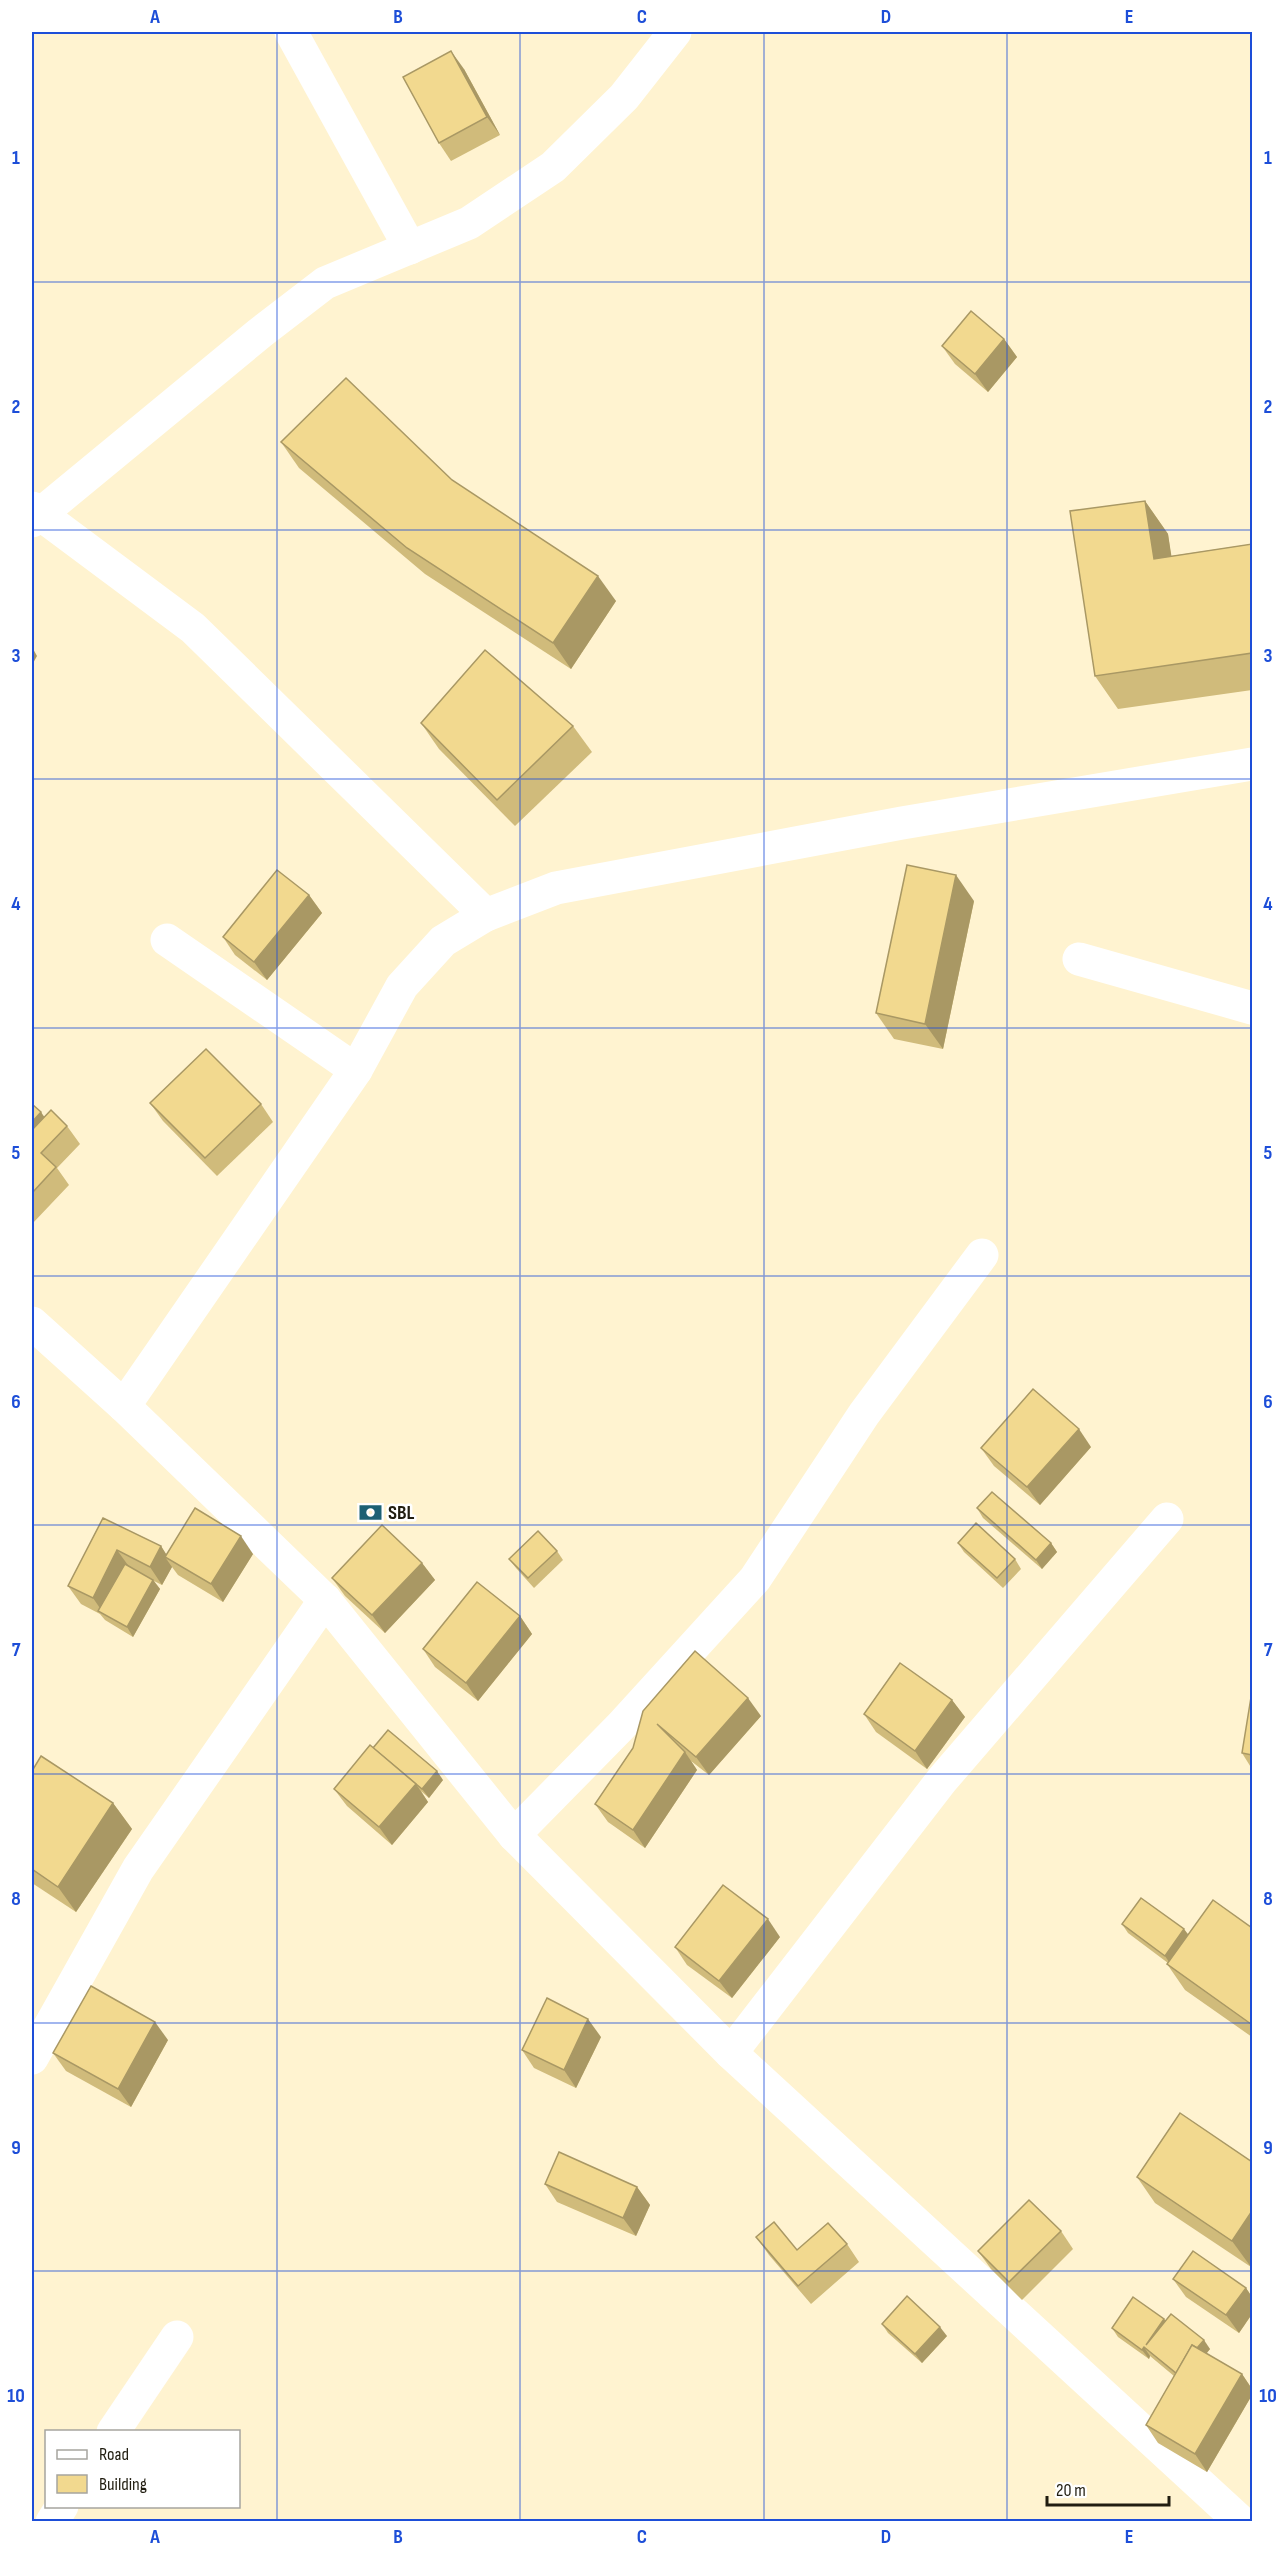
<svg xmlns="http://www.w3.org/2000/svg" width="1284" height="2553" font-family="'Sofia Sans Condensed',sans-serif">
<style>
.lines{fill:none;stroke-linecap:round;stroke-linejoin:round}
.minor{stroke:#fff;stroke-width:33}
.wall{fill:#d0bb7b}
.shaded-wall{fill:#a99864}
.building{fill:#f2d98f;stroke:#a99864;stroke-width:1.5}
.grid{fill:none;stroke:#1d4ed8;stroke-width:1.5;stroke-opacity:0.55}
.labels{text-anchor:middle;stroke-width:5;stroke-linejoin:round;paint-order:stroke}
.poi-label{font-size:20px;font-weight:bold;fill:#211d10;stroke:#fff;text-anchor:start}
.neatline{fill:none;stroke:#1d4ed8;stroke-width:2}
.grid-label{font-size:20px;text-anchor:middle;font-weight:bold;fill:#1d4ed8}
</style>
<rect width="100%" height="100%" fill="#fff3d0"/>
<g class="lines">
<g class="minor">
<polyline points="291,32 410,248"/>
<polyline points="32,508 193,628 486,915"/>
<polyline points="32,521 260,333 325,283 469,223 553,167 624,97 675,32"/>
<polyline points="167,940 356,1070"/>
<polyline points="1079,959 1252,1008"/>
<polyline points="32,1323 124,1406 325,1600 514,1835 731,2053 1241,2522"/>
<polyline points="124,1406 356,1070 402,986 443,941 486,915 556,888 902,823 1252,764"/>
<polyline points="514,1835 621,1726 755,1579 864,1414 982,1255"/>
<polyline points="731,2053 942,1780 1167,1519"/>
<polyline points="32,2058 138,1869 325,1600"/>
<polyline points="113,2432 177,2337"/>
<polyline points="52,2522 62,2506"/>
</g>
</g>
<g class="wall">
<polygon points="464,69 500,135 451,161 439,143"/>
<polygon points="1004,339 1017,357 988,392 955,364 942,346"/>
<polygon points="281,442 452,480 616,601 571,669 425,574 299,468"/>
<polygon points="1145,501 1168,534 1171,556 1252,544 1252,690 1118,709 1095,676"/>
<polygon points="421,723 573,726 592,752 515,826 439,749"/>
<polygon points="309,895 322,913 267,980 235,955 223,937"/>
<polygon points="974,901 943,1049 894,1039 876,1013"/>
<polygon points="150,1103 261,1104 273,1122 217,1176 163,1121"/>
<polygon points="32,1104 44,1117 67,1126 80,1144 57,1168 69,1185 32,1224"/>
<polygon points="1091,1447 1040,1505 994,1466 981,1448"/>
<polygon points="977,1508 1051,1543 1057,1552 1042,1569 983,1518"/>
<polygon points="103,1518 161,1546 166,1555 253,1554 223,1602 178,1575 172,1567 162,1585 154,1581 160,1589 133,1637 105,1620 100,1614 81,1604 68,1586"/>
<polygon points="958,1543 1015,1559 1021,1569 1003,1588 964,1552"/>
<polygon points="557,1551 563,1560 534,1588 516,1568 509,1559"/>
<polygon points="422,1563 435,1580 385,1633 345,1596 332,1578"/>
<polygon points="520,1616 532,1634 478,1701 435,1667 423,1649"/>
<polygon points="952,1700 965,1717 927,1769 876,1732 864,1714"/>
<polygon points="643,1711 761,1716 709,1775 691,1761 697,1770 645,1848 608,1822 595,1804 633,1748"/>
<polygon points="1242,1753 1252,1755 1252,1769"/>
<polygon points="32,1771 113,1803 132,1829 76,1912 32,1883"/>
<polygon points="443,1780 429,1798 421,1791 428,1802 392,1845 347,1806 334,1789"/>
<polygon points="1122,1924 1188,1934 1252,1928 1252,2037 1185,1990 1167,1964 1168,1963 1128,1933"/>
<polygon points="780,1937 732,1998 687,1965 675,1947"/>
<polygon points="601,2037 576,2088 534,2068 522,2050"/>
<polygon points="168,2040 131,2107 66,2071 53,2053"/>
<polygon points="1252,2162 1252,2264 1251,2267 1155,2203 1137,2177"/>
<polygon points="545,2184 637,2187 650,2205 636,2236 557,2202"/>
<polygon points="1061,2231 1073,2249 1022,2300 991,2269 978,2251"/>
<polygon points="756,2237 797,2250 847,2244 859,2262 811,2304 769,2255"/>
<polygon points="1173,2279 1246,2288 1252,2297 1252,2314 1239,2333 1186,2297"/>
<polygon points="1164,2319 1166,2321 1210,2349 1206,2354 1242,2374 1252,2389 1252,2395 1207,2472 1158,2443 1146,2425 1174,2376 1150,2356 1149,2359 1118,2337 1112,2328"/>
<polygon points="882,2324 947,2336 922,2363 888,2333"/>
</g>
<g class="shaded-wall">
<polygon points="451,51 464,69 500,135 487,117"/>
<polygon points="1004,339 1017,357 988,392 975,374"/>
<polygon points="1145,501 1168,534 1177,592 1154,559"/>
<polygon points="598,576 616,601 571,669 553,643"/>
<polygon points="32,647 37,656 32,665"/>
<polygon points="956,875 974,901 943,1049 925,1024"/>
<polygon points="309,895 322,913 267,980 254,962"/>
<polygon points="41,1112 53,1130 32,1154 32,1122"/>
<polygon points="1079,1429 1091,1447 1040,1505 1027,1487"/>
<polygon points="241,1536 253,1554 223,1602 211,1584"/>
<polygon points="1051,1543 1057,1552 1042,1569 1036,1560"/>
<polygon points="161,1546 170,1560 165,1557 172,1567 162,1585 150,1567"/>
<polygon points="117,1550 130,1568 104,1614 93,1598"/>
<polygon points="422,1563 435,1580 385,1633 372,1615"/>
<polygon points="153,1580 160,1589 133,1637 127,1627"/>
<polygon points="520,1616 532,1634 478,1701 466,1683"/>
<polygon points="748,1698 761,1716 709,1775 696,1757"/>
<polygon points="952,1700 965,1717 927,1769 915,1751"/>
<polygon points="685,1752 697,1770 645,1848 633,1830"/>
<polygon points="437,1771 443,1780 429,1798 422,1789"/>
<polygon points="416,1784 428,1802 392,1845 379,1827"/>
<polygon points="113,1803 132,1829 76,1912 58,1887"/>
<polygon points="768,1919 780,1937 732,1998 719,1981"/>
<polygon points="1184,1929 1191,1938 1171,1965 1165,1956"/>
<polygon points="588,2019 601,2037 576,2088 564,2070"/>
<polygon points="155,2022 168,2040 131,2107 118,2089"/>
<polygon points="637,2187 650,2205 636,2236 623,2218"/>
<polygon points="1252,2211 1252,2264 1251,2267 1232,2241"/>
<polygon points="1246,2288 1252,2297 1252,2314 1239,2333 1226,2315"/>
<polygon points="1164,2319 1170,2328 1146,2345"/>
<polygon points="940,2327 947,2336 922,2363 915,2354"/>
<polygon points="1204,2340 1210,2349 1183,2382 1176,2373"/>
<polygon points="1144,2347 1150,2356 1149,2359 1142,2350"/>
<polygon points="1242,2374 1252,2389 1252,2395 1207,2472 1195,2454"/>
</g>
<g class="building">
<polygon points="451,51 487,117 439,143 403,77"/>
<polygon points="971,311 1004,339 975,374 942,346"/>
<polygon points="346,378 452,480 598,576 553,643 407,548 281,442"/>
<polygon points="1145,501 1154,559 1252,544 1252,653 1095,676 1070,511"/>
<polygon points="485,650 573,726 497,800 421,723"/>
<polygon points="907,865 956,875 925,1024 876,1013"/>
<polygon points="277,870 309,895 254,962 223,937"/>
<polygon points="206,1049 261,1104 205,1158 150,1103"/>
<polygon points="32,1104 41,1112 32,1122"/>
<polygon points="51,1110 67,1126 41,1153 56,1167 32,1193 32,1130"/>
<polygon points="1033,1389 1079,1429 1027,1487 981,1448"/>
<polygon points="992,1492 1051,1543 1036,1560 977,1508"/>
<polygon points="195,1508 241,1536 211,1584 165,1557"/>
<polygon points="103,1518 161,1546 150,1567 117,1550 93,1598 68,1586"/>
<polygon points="976,1523 1015,1559 997,1578 958,1543"/>
<polygon points="382,1525 422,1563 372,1615 332,1578"/>
<polygon points="538,1531 557,1551 528,1578 509,1559"/>
<polygon points="125,1564 153,1580 127,1627 98,1611"/>
<polygon points="477,1582 520,1616 466,1683 423,1649"/>
<polygon points="695,1651 748,1698 696,1757 657,1724 685,1752 633,1830 595,1804 633,1748 643,1711"/>
<polygon points="900,1663 952,1700 915,1751 864,1714"/>
<polygon points="1252,1691 1252,1755 1242,1753"/>
<polygon points="388,1730 437,1771 422,1789 373,1748"/>
<polygon points="370,1745 416,1784 379,1827 334,1789"/>
<polygon points="41,1756 113,1803 58,1887 32,1869 32,1771"/>
<polygon points="723,1885 768,1919 719,1981 675,1947"/>
<polygon points="1141,1898 1184,1929 1165,1956 1122,1924"/>
<polygon points="1213,1900 1252,1928 1252,2022 1251,2024 1167,1964"/>
<polygon points="91,1986 155,2022 118,2089 53,2053"/>
<polygon points="547,1998 588,2019 564,2070 522,2050"/>
<polygon points="1180,2113 1252,2162 1252,2211 1232,2241 1137,2177"/>
<polygon points="559,2152 637,2187 623,2218 545,2184"/>
<polygon points="1029,2200 1061,2231 1009,2282 978,2251"/>
<polygon points="774,2222 797,2250 828,2223 847,2244 798,2286 756,2237"/>
<polygon points="1193,2251 1246,2288 1226,2315 1173,2279"/>
<polygon points="907,2296 940,2327 915,2354 882,2324"/>
<polygon points="1133,2297 1164,2319 1146,2345 1171,2314 1204,2340 1197,2348 1192,2345 1176,2373 1144,2347 1142,2350 1112,2328"/>
<polygon points="1192,2345 1242,2374 1195,2454 1146,2425"/>
</g>
<path class="grid" d="M277,32V2522M520,32V2522M764,32V2522M1007,32V2522M32,282H1252M32,530H1252M32,779H1252M32,1028H1252M32,1276H1252M32,1525H1252M32,1774H1252M32,2023H1252M32,2271H1252"/>
<defs>
<symbol id="bank-bare" viewBox="-9 -9 18 18"><path d="M-6-4H6V4H-6ZM0-2.3a2.3 2.3 0 1 0 0 4.6a2.3 2.3 0 1 0 0-4.6Z" fill="#1c6073" stroke="#fff" stroke-width="2.5" paint-order="stroke"/></symbol>
</defs>
<g fill-rule="evenodd">
<use href="#bank-bare" x="354" y="1496" width="33" height="33"/>
</g>
<g class="labels">
<g class="poi-label">
<text x="388" y="1519">SBL</text>
</g>
</g>
<rect width="1284" height="2553" fill="none" stroke="#ffffff" stroke-width="66"/>
<rect x="45" y="2430" width="195" height="78" fill="#ffffff" stroke="#a6a59f" stroke-width="1.5"/>
<rect x="57" y="2450" width="30" height="9" fill="#ffffff" stroke="#a6a59f" stroke-width="1.5"/>
<text x="99" y="2460" font-size="18" fill="#211d10">Road</text>
<rect x="57" y="2475" width="30" height="18" fill="#f2d98f" stroke="#a6a59f" stroke-width="1.5"/>
<text x="99" y="2490" font-size="18" fill="#211d10">Building</text>
<path d="M1047 2496v9h122v-9" fill="none" stroke="#211d10" stroke-width="3"/>
<text x="1056" y="2496" font-size="18" fill="#211d10" stroke="#ffffff" stroke-width="4.5" paint-order="stroke">20 m</text>
<rect x="33" y="33" width="1218" height="2487" class="neatline"/>
<g class="grid-label">
<text x="155" y="23">A</text>
<text x="398" y="23">B</text>
<text x="642" y="23">C</text>
<text x="886" y="23">D</text>
<text x="1129" y="23">E</text>
<text x="16" y="164">1</text>
<text x="1268" y="164">1</text>
<text x="16" y="413">2</text>
<text x="1268" y="413">2</text>
<text x="16" y="662">3</text>
<text x="1268" y="662">3</text>
<text x="16" y="910">4</text>
<text x="1268" y="910">4</text>
<text x="16" y="1159">5</text>
<text x="1268" y="1159">5</text>
<text x="16" y="1408">6</text>
<text x="1268" y="1408">6</text>
<text x="16" y="1656">7</text>
<text x="1268" y="1656">7</text>
<text x="16" y="1905">8</text>
<text x="1268" y="1905">8</text>
<text x="16" y="2154">9</text>
<text x="1268" y="2154">9</text>
<text x="16" y="2402">10</text>
<text x="1268" y="2402">10</text>
<text x="155" y="2543">A</text>
<text x="398" y="2543">B</text>
<text x="642" y="2543">C</text>
<text x="886" y="2543">D</text>
<text x="1129" y="2543">E</text>
</g>
</svg>
